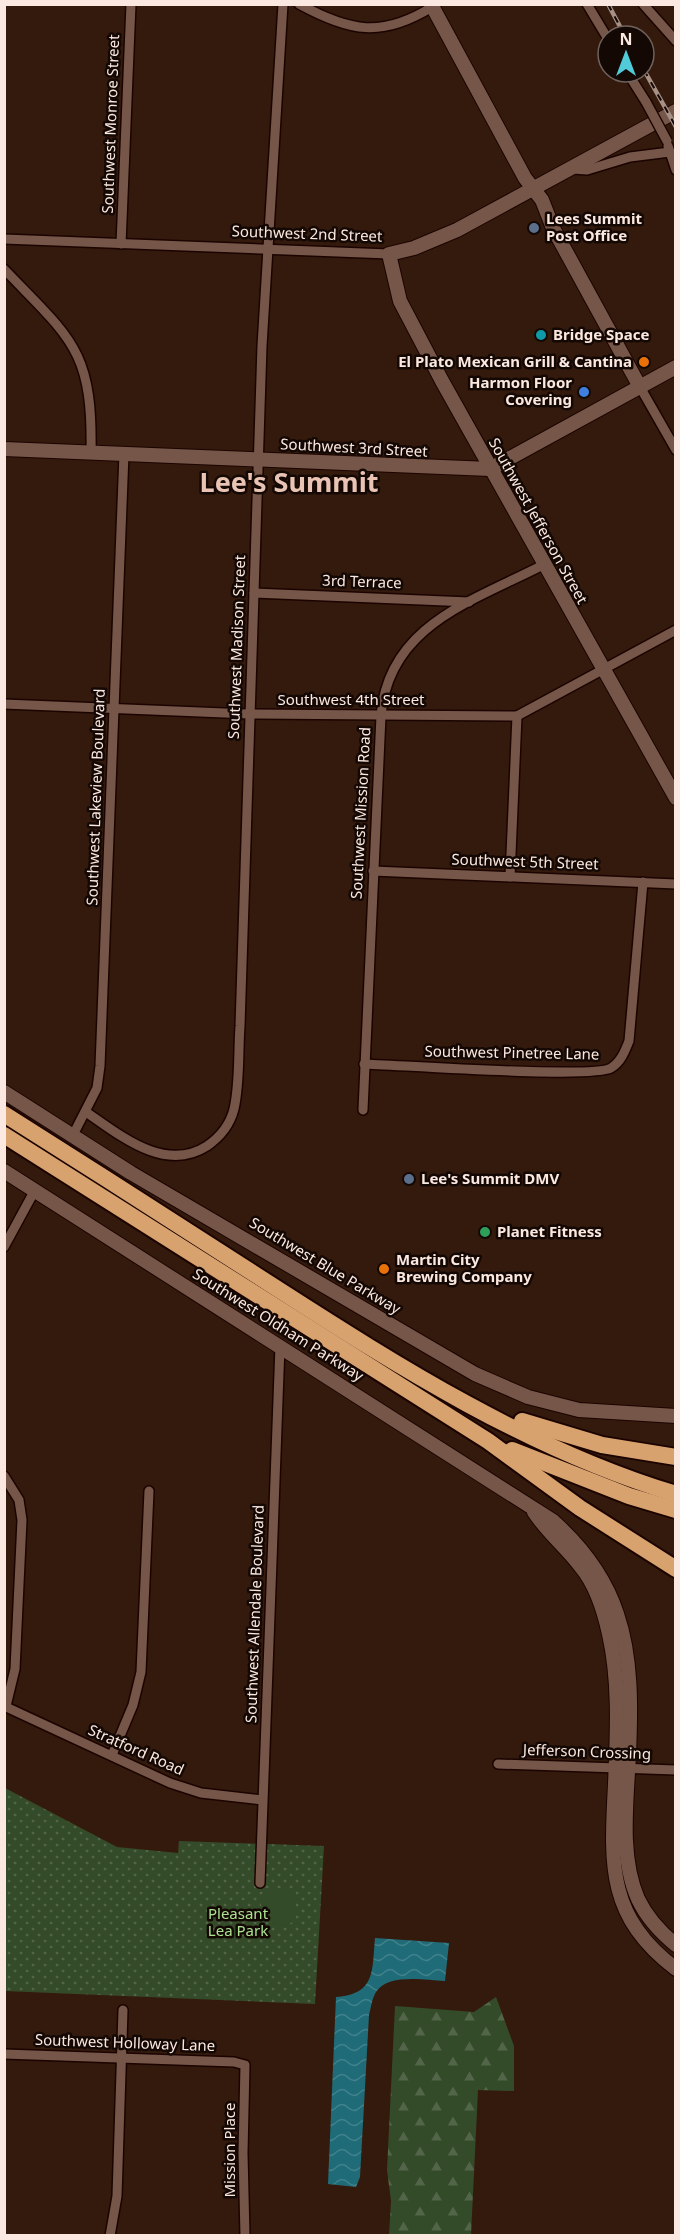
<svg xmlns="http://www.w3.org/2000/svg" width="680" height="2240" font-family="'Noto Sans',sans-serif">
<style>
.grass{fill:url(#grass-dots)}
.forest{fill:url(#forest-firs)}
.pitch{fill:#344b29}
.water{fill:url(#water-waves)}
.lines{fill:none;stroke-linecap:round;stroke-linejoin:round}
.street-casing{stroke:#1b0400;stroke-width:12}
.secondary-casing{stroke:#1b0400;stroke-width:16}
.highway-casing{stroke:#1b0400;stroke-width:20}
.street{stroke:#765648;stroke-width:9}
.secondary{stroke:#765648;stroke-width:14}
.highway{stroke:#d8a26f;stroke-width:16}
.rail-casing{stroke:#a79187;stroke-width:4.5}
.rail{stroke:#140804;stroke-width:2;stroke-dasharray:7;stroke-linecap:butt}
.street-bridge-casing{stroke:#1b0400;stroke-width:12;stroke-linecap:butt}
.street-bridge{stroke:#765648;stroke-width:9}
.service-dot{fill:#5c6f8a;stroke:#140804;stroke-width:2}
.culture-dot{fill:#0f9aa8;stroke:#140804;stroke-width:2}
.food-dot{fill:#e8710a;stroke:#140804;stroke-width:2}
.shop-dot{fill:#3f7fe0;stroke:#140804;stroke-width:2}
.leisure-dot{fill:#2e9e5b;stroke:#140804;stroke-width:2}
.labels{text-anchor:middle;stroke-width:5;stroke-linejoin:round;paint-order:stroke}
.street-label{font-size:15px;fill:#fbe8e0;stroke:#140804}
.poi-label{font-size:15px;font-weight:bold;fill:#fbe8e0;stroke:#140804;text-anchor:start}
.park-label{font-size:15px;fill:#aae291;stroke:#140804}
.town-label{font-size:27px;font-weight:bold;fill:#e9c4b4;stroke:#140804}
</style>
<defs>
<pattern id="grass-dots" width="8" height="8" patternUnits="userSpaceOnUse" patternTransform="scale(1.5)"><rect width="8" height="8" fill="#344b29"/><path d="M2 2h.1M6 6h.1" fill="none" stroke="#526548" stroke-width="1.8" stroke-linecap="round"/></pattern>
<pattern id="forest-firs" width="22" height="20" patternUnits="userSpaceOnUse" patternTransform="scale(1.5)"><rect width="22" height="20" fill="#344b29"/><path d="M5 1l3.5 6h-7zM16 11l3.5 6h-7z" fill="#526548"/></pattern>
<pattern id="water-waves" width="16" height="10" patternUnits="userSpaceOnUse" patternTransform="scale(1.5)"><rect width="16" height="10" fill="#1f6c78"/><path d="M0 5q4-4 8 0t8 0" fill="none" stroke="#40818b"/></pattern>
</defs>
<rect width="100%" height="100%" fill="#341a0d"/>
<polygon class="grass" points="5,1788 117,1847 178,1853 179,1841 324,1846 315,2004 5,1991"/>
<polygon class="forest" points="496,1997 514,2046 514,2091 478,2090 471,2235 389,2235 391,2201 387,2170 395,2006 474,2012"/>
<path class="pitch" d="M268,1888H295L296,1918L291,1923L279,1926C264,1917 253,1904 268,1888Z"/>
<path class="water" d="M375,1938L449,1943L445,1981C425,1980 388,1973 376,1992C372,1998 371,2008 369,2015L360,2177L356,2187L328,2184L336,1997C376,1994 372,1971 375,1938Z"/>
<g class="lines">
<defs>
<g id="street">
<path d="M299,4C350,32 382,38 432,7"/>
<polyline points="587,4 608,39"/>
<polyline points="643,4 676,41"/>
<polyline points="627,72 646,102"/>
<polyline points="668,146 676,170"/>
<polyline points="573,169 587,170 630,157 670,152"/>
<polyline points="4,239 389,254"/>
<polyline points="121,244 131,4"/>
<path d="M4,269C71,339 93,349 91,453"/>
<polyline points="640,387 676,450"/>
<polyline points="254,593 469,602"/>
<polyline points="4,704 249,714 517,716 676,630"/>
<polyline points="373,871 676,884"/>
<polyline points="510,877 517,716"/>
<path d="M364,1064C399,1065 593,1079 611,1068C621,1062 625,1051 629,1041L643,882"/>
<path d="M363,1110L381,716C388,625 473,601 543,565"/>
<path d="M86,1112C121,1136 165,1173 207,1146C220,1137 230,1125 234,1109C240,1083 238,1053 240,1026L262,346L283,4"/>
<polyline points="73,1135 97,1088 100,1066 124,454"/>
<polyline points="4,1247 35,1190"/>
<polyline points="4,1476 19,1500 22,1520 15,1669 6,1706"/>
<polyline points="4,1706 170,1783 201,1793 262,1800"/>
<polyline points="112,1755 133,1705 141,1672 149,1491"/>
<polyline points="498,1764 676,1770"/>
<polyline points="260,1883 280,1346"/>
<polyline points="4,2054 234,2062 245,2065 243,2153 245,2236"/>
<polyline points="110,2236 117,2196 123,2010"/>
</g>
<g id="secondary">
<polyline points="431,4 525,178 542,200 553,228 640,387"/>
<polyline points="676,111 457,230 414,248 389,254 400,301 442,381 676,798"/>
<polyline points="4,449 490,469 676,367"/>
<polyline points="4,1092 131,1173 475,1374 528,1397 579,1410 676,1416"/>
<path d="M4,1171L553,1521C581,1546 605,1577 617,1614C632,1658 631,1708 629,1754C627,1800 619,1856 638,1899C647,1918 660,1932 676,1945"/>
<path d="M534,1512C547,1532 566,1547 581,1567C596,1585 604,1611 609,1634C620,1682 617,1735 615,1784C611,1863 606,1916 676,1969"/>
</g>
<g id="highway">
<path d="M4,1114C94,1171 183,1228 273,1286C399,1367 530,1450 676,1494"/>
<polyline points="4,1135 488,1441 580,1508 676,1569"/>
<polyline points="522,1421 602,1445 676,1457"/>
<polyline points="512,1450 629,1496 676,1510"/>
</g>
</defs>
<use href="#street" class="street-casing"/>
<use href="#secondary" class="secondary-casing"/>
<use href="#highway" class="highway-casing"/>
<use href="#street" class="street"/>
<use href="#secondary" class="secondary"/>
<use href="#highway" class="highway"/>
<defs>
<g id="rail">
<polyline points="608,4 625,36"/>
<polyline points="644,70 676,127"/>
</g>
</defs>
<use href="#rail" class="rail-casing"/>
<use href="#rail" class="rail"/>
<defs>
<polyline id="street-bridge" points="646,102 667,141"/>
</defs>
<use href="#street-bridge" class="street-bridge-casing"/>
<use href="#street-bridge" class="street-bridge"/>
</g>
<g class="service-dot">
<circle cx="534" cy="228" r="6"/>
<circle cx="409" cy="1179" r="6"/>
</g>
<circle class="culture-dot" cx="541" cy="335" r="6"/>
<g class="food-dot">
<circle cx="644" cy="362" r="6"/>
<circle cx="384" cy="1269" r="6"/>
</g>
<circle class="shop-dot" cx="584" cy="392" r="6"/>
<circle class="leisure-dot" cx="485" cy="1232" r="6"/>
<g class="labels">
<g class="street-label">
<text transform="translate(111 124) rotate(-88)" y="5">Southwest Monroe Street</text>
<text transform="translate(307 234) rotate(2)" y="5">Southwest 2nd Street</text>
<text transform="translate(354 448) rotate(3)" y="5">Southwest 3rd Street</text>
<text transform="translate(538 521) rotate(61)" y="5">Southwest Jefferson Street</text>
<text transform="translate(362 582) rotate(2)" y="5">3rd Terrace</text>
<text transform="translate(237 647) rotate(-88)" y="5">Southwest Madison Street</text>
<text x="351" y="705">Southwest 4th Street</text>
<text transform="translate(96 797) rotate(-88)" y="5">Southwest Lakeview Boulevard</text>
<text transform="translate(361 813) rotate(-87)" y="5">Southwest Mission Road</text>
<text transform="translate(525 862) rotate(2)" y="5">Southwest 5th Street</text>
<text transform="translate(512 1053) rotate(1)" y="5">Southwest Pinetree Lane</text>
<text transform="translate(325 1266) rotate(31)" y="5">Southwest Blue Parkway</text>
<text transform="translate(278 1325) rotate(32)" y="5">Southwest Oldham Parkway</text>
<text transform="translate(255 1614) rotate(-88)" y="5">Southwest Allendale Boulevard</text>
<text transform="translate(136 1750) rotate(24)" y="5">Stratford Road</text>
<text transform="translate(587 1752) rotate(2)" y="5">Jefferson Crossing</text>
<text transform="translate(125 2043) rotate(2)" y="5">Southwest Holloway Lane</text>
<text transform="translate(230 2150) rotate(-90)" y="5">Mission Place</text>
</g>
<g class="poi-label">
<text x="546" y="224">Lees Summit<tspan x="546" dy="17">Post Office</tspan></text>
<text x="553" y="340">Bridge Space</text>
<text x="632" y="367" text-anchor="end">El Plato Mexican Grill &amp; Cantina</text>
<text x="572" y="388" text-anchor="end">Harmon Floor<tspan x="572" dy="17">Covering</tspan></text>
<text x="421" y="1184">Lee's Summit DMV</text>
<text x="497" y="1237">Planet Fitness</text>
<text x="396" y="1265">Martin City<tspan x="396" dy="17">Brewing Company</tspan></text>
</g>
<g class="park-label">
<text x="238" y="1919">Pleasant<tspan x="238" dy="17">Lea Park</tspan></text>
</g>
<g class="town-label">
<text x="289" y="492">Lee's Summit</text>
</g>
</g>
<rect width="680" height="2240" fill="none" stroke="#fbe8e0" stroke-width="12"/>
<g transform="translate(626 54)"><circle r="28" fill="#140804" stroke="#70625c" stroke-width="1.5"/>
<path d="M0-4.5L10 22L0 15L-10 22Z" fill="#52cbd8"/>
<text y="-9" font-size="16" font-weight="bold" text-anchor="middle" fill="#fbe8e0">N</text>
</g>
</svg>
